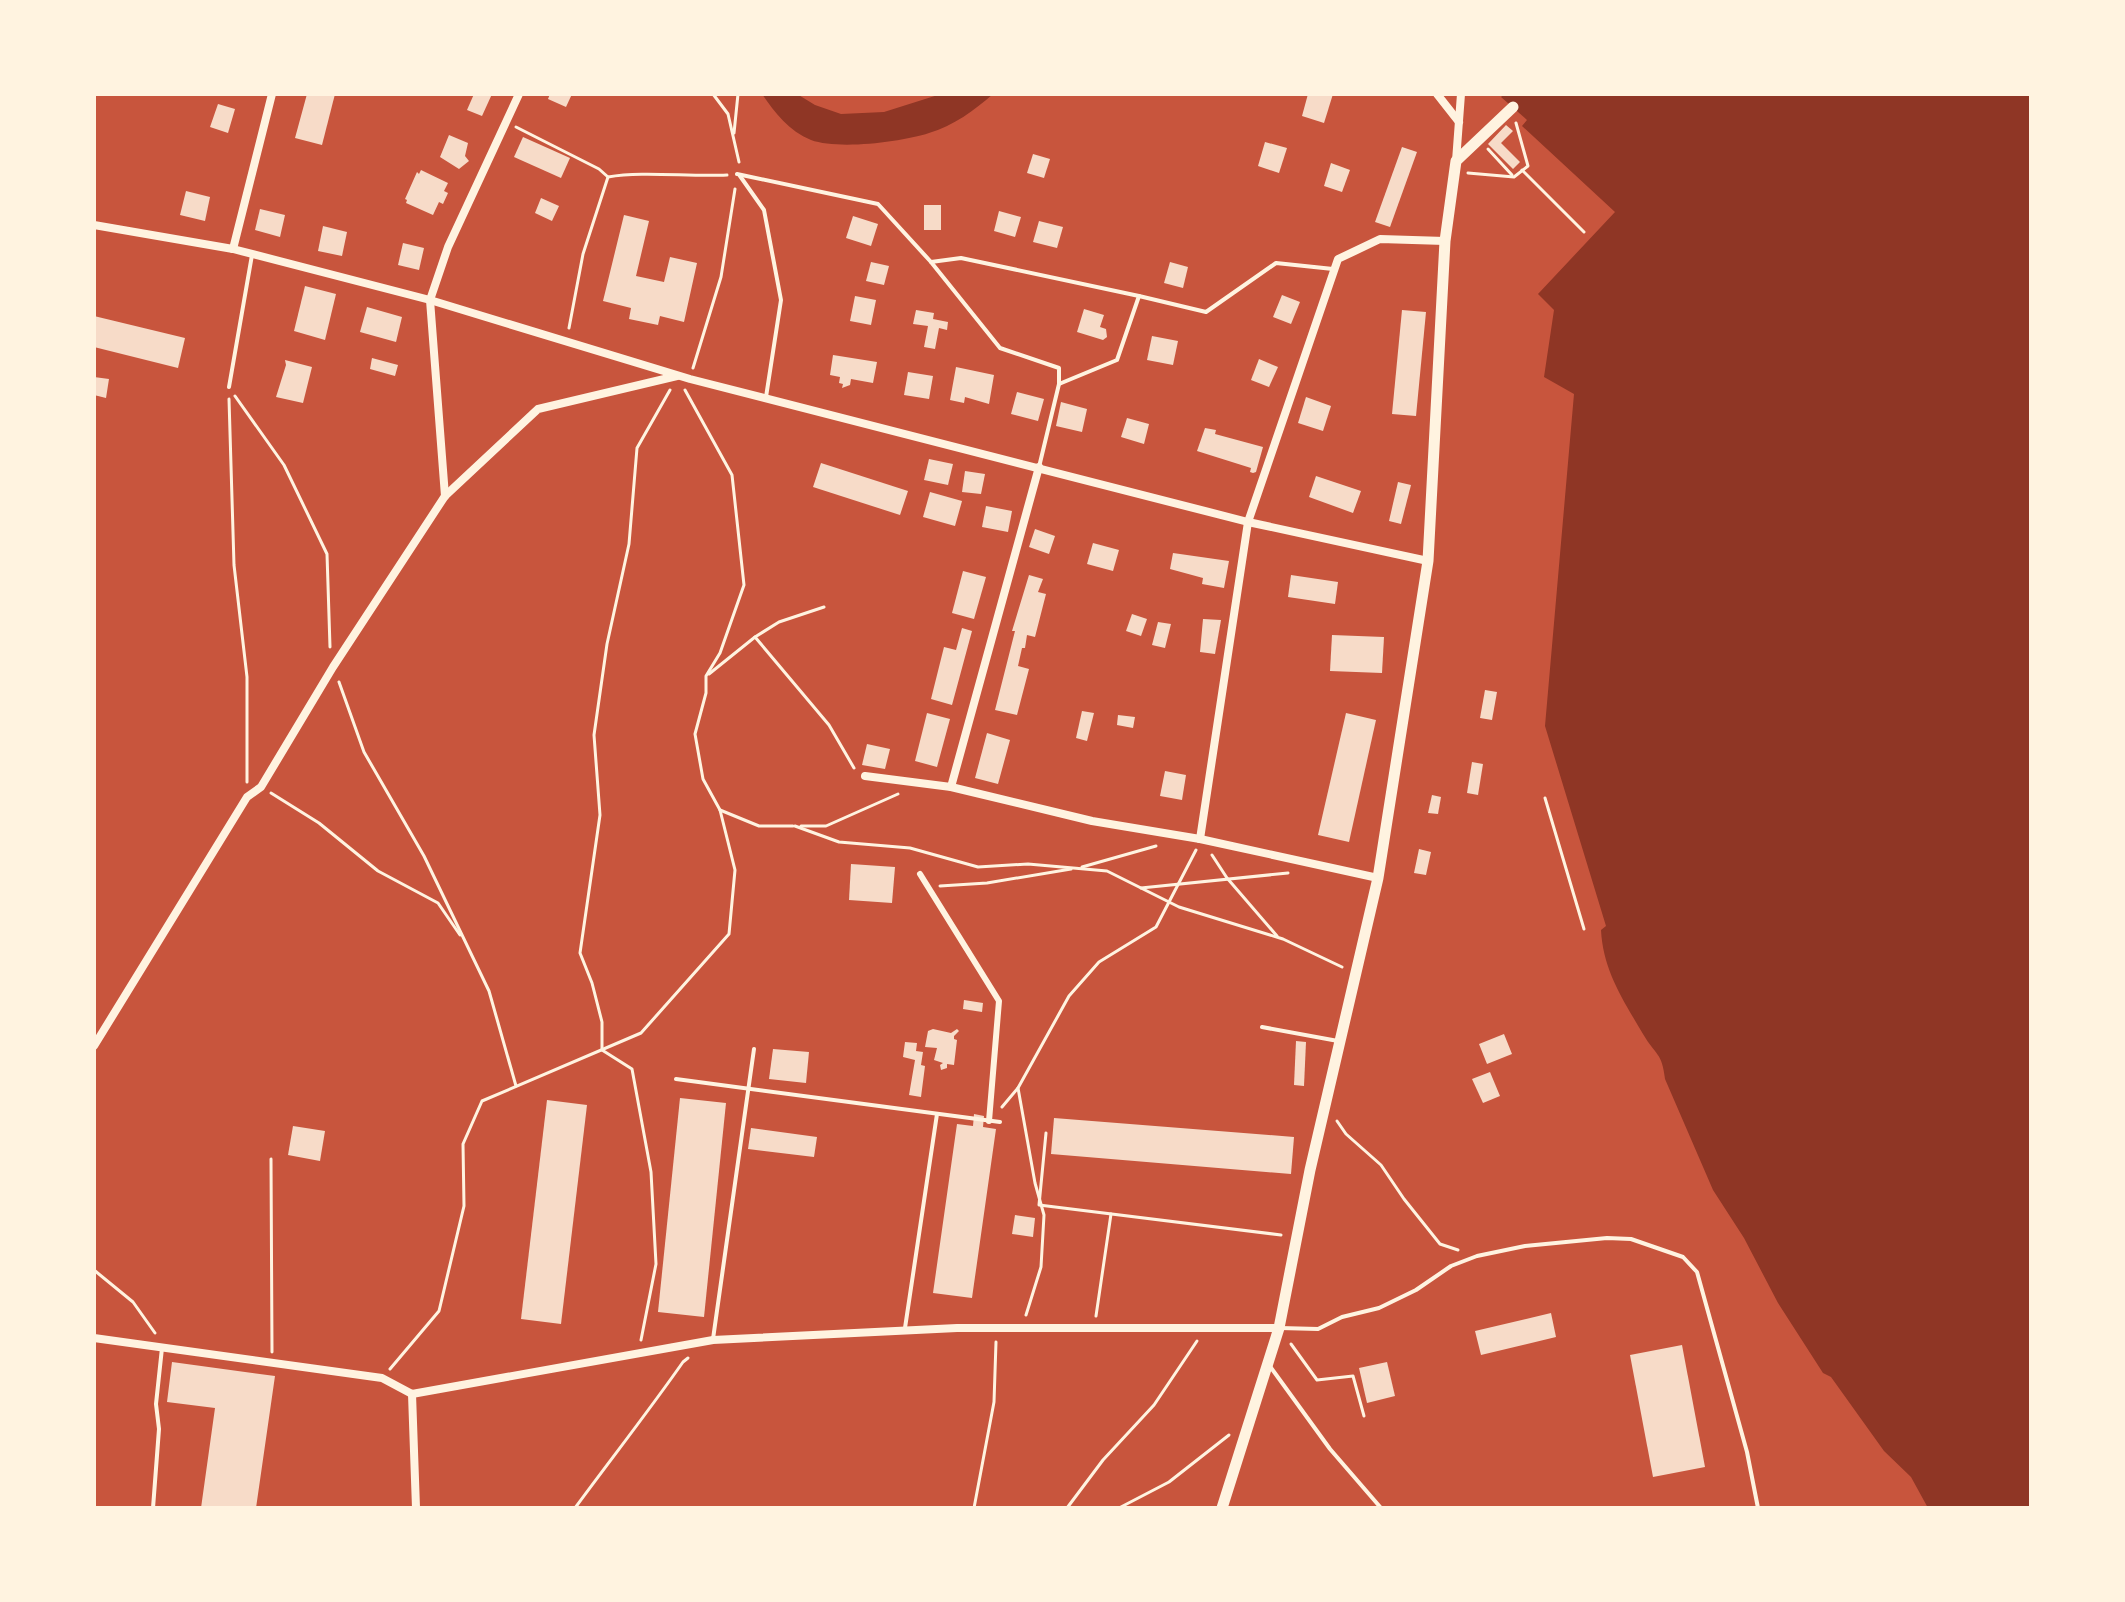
<svg xmlns="http://www.w3.org/2000/svg" width="2125" height="1602" font-family="Merriweather,serif">
<style>
.water{fill:#8f3625}
.building{fill:#f7dbc8}
.lines{fill:none;stroke-linecap:round;stroke-linejoin:round}
.path{stroke:#fff3e0;stroke-width:3}
.service{stroke:#fff3e0;stroke-width:4}
.pedestrian{stroke:#fff3e0;stroke-width:6}
.minor{stroke:#fff3e0;stroke-width:8}
.tertiary{stroke:#fff3e0;stroke-width:11}
</style>
<rect width="100%" height="100%" fill="#c8553d"/>
<g class="water">
<path d="M762,94H797L815,105L841,114L884,112L941,94H993C975,110 953,126 929,133C902,142 838,150 811,140C789,131 775,113 762,94Z"/>
<path d="M1504,94H2031V1508H1928L1911,1477L1884,1451L1831,1377L1823,1373L1778,1303L1744,1238L1713,1190L1665,1079C1662,1052 1656,1056 1643,1034C1623,1000 1603,970 1601,930L1606,926L1545,726L1574,394L1544,377L1554,310L1538,294L1615,212L1522,126L1527,120L1501,97Z"/>
</g>
<g class="building">
<polygon points="307,94 335,94 322,145 295,138"/>
<polygon points="474,94 492,94 482,116 467,110"/>
<polygon points="550,94 572,94 566,107 548,99"/>
<polygon points="1308,94 1333,94 1324,123 1302,116"/>
<polygon points="218,104 235,109 228,133 210,127"/>
<polygon points="1506,125 1513,131 1501,143 1520,162 1513,169 1488,144"/>
<polygon points="449,135 468,143 465,156 469,161 459,169 440,157"/>
<polygon points="523,137 570,158 561,178 514,157"/>
<polygon points="1265,142 1287,148 1279,173 1258,166"/>
<polygon points="1402,147 1417,152 1390,227 1375,222"/>
<polygon points="1033,154 1050,159 1044,178 1027,173"/>
<polygon points="1331,163 1350,170 1342,192 1324,186"/>
<polygon points="421,170 448,183 444,191 448,193 443,204 439,202 433,215 406,203 407,200 405,199 417,172 419,174"/>
<polygon points="186,191 210,197 205,221 180,215"/>
<polygon points="541,198 559,206 552,221 535,213"/>
<rect x="924" y="205" width="17" height="25"/>
<polygon points="260,209 285,215 280,237 255,230"/>
<polygon points="999,211 1021,217 1015,237 994,231"/>
<polygon points="624,215 649,221 636,276 664,282 670,257 697,263 684,322 660,316 658,325 629,319 631,308 603,301"/>
<polygon points="853,216 878,224 871,246 846,238"/>
<polygon points="1039,221 1063,227 1057,248 1033,242"/>
<polygon points="323,226 347,232 342,256 318,251"/>
<polygon points="403,243 424,248 419,270 398,265"/>
<polygon points="871,262 889,266 884,285 866,281"/>
<polygon points="1170,262 1188,267 1183,288 1164,283"/>
<polygon points="305,286 336,294 325,340 294,331"/>
<polygon points="1282,295 1300,302 1291,324 1273,317"/>
<polygon points="855,296 876,300 871,325 850,321"/>
<polygon points="367,307 402,317 396,342 360,332"/>
<polygon points="1084,309 1104,315 1100,327 1106,329 1107,337 1103,340 1077,332"/>
<polygon points="916,310 934,313 933,319 948,322 947,330 939,328 935,349 924,347 928,326 913,324"/>
<polygon points="1402,310 1426,312 1416,416 1392,414"/>
<polygon points="94,316 185,338 178,368 94,347"/>
<polygon points="1152,336 1178,341 1173,365 1147,360"/>
<polygon points="833,355 877,362 873,383 851,379 850,385 842,388 843,384 839,383 840,377 830,375"/>
<polygon points="372,358 398,365 395,376 370,369"/>
<polygon points="1259,359 1278,367 1269,387 1251,380"/>
<polygon points="285,360 312,367 303,403 276,397 286,365"/>
<polygon points="956,367 994,375 989,404 965,397 964,403 950,400"/>
<polygon points="908,372 933,376 929,399 904,395"/>
<polygon points="94,377 109,379 106,398 94,395"/>
<polygon points="1017,392 1044,399 1038,421 1011,414"/>
<polygon points="1306,397 1331,406 1323,431 1298,423"/>
<polygon points="1061,402 1087,409 1082,432 1056,426"/>
<polygon points="1127,418 1149,424 1144,444 1121,437"/>
<polygon points="1205,428 1216,430 1215,434 1263,447 1256,472 1253,473 1250,472 1251,468 1197,451"/>
<polygon points="929,459 953,464 948,485 924,480"/>
<polygon points="821,463 908,491 900,515 813,487"/>
<polygon points="965,471 985,474 981,494 962,492"/>
<polygon points="1316,476 1361,491 1353,513 1309,497"/>
<polygon points="1398,482 1411,485 1401,524 1389,521"/>
<polygon points="930,492 962,501 955,526 923,517"/>
<polygon points="986,506 1012,511 1008,532 982,527"/>
<polygon points="1035,529 1055,536 1049,554 1029,547"/>
<polygon points="1093,543 1119,550 1113,571 1087,564"/>
<polygon points="1173,553 1229,561 1224,588 1202,584 1203,578 1170,569"/>
<polygon points="963,571 986,577 974,619 952,613"/>
<polygon points="1029,575 1043,579 1038,592 1046,594 1035,637 1027,635 1025,648 1022,648 1018,666 1029,669 1017,715 995,710 1015,631 1012,631"/>
<polygon points="1291,575 1338,582 1335,604 1288,597"/>
<polygon points="1132,614 1147,619 1141,636 1126,631"/>
<polygon points="1203,619 1221,620 1215,654 1200,652"/>
<polygon points="1158,622 1171,624 1165,648 1152,645"/>
<polygon points="962,628 972,631 952,705 931,699 944,647 956,650"/>
<polygon points="1332,635 1384,637 1382,673 1330,671"/>
<polygon points="1485,690 1497,692 1492,720 1480,718"/>
<polygon points="1082,711 1094,713 1087,741 1076,738"/>
<polygon points="927,713 950,719 937,767 915,761"/>
<polygon points="1346,713 1376,720 1349,842 1318,835"/>
<polygon points="1118,715 1135,717 1133,728 1117,725"/>
<polygon points="987,733 1010,740 998,784 975,778"/>
<polygon points="867,744 890,749 885,769 862,765"/>
<polygon points="1472,762 1483,764 1478,795 1467,793"/>
<polygon points="1165,771 1186,775 1182,800 1160,796"/>
<polygon points="1432,795 1441,797 1438,814 1428,813"/>
<polygon points="1419,849 1431,852 1426,875 1414,873"/>
<polygon points="851,864 895,867 892,903 849,900"/>
<polygon points="964,1000 983,1003 982,1012 963,1009"/>
<polygon points="933,1029 951,1033 957,1029 959,1031 954,1036 954,1039 957,1040 954,1065 947,1064 947,1068 941,1070 940,1065 943,1063 934,1060 937,1048 925,1047 928,1031"/>
<polygon points="1504,1034 1512,1054 1487,1064 1479,1044"/>
<polygon points="1296,1041 1306,1042 1304,1086 1294,1085"/>
<polygon points="905,1042 917,1043 916,1051 923,1052 921,1065 925,1066 921,1097 909,1095 915,1060 903,1057"/>
<polygon points="773,1049 809,1052 806,1083 769,1079"/>
<polygon points="1490,1072 1500,1096 1483,1103 1472,1079"/>
<polygon points="680,1098 726,1103 704,1317 658,1312"/>
<polygon points="547,1100 587,1105 561,1324 521,1319"/>
<polygon points="974,1114 984,1116 983,1127 996,1129 972,1298 933,1293 957,1124 973,1126"/>
<polygon points="1054,1118 1294,1137 1291,1174 1051,1154"/>
<polygon points="293,1126 325,1131 320,1161 288,1155"/>
<polygon points="751,1128 817,1137 814,1157 748,1149"/>
<polygon points="1015,1215 1035,1218 1033,1237 1012,1234"/>
<polygon points="1551,1313 1556,1337 1481,1355 1475,1331"/>
<polygon points="1682,1345 1705,1467 1653,1477 1630,1355"/>
<polygon points="172,1362 275,1376 256,1508 201,1508 215,1408 167,1402"/>
<polygon points="1387,1362 1395,1396 1367,1403 1359,1368"/>
</g>
<g class="lines">
<g class="path">
<polyline points="713,94 728,114 739,162"/>
<path d="M516,127L599,169L608,177C643,171 689,177 727,175"/>
<polyline points="734,133 738,94"/>
<polyline points="1488,149 1512,175"/>
<polyline points="1522,170 1584,232"/>
<polyline points="1468,173 1514,177 1528,166 1516,123"/>
<polyline points="569,328 583,254 608,177"/>
<polyline points="693,368 721,277 735,189"/>
<polyline points="235,396 284,465 327,554 330,647"/>
<polyline points="229,399 234,565 247,677 247,782"/>
<polyline points="755,637 829,725 854,768"/>
<polyline points="709,674 755,637 779,622 824,607"/>
<polyline points="339,682 364,752 424,856 489,991 516,1086"/>
<polyline points="271,793 319,823 378,871 438,903 460,935"/>
<polyline points="1545,798 1584,929"/>
<polyline points="720,810 759,826 793,826"/>
<polyline points="795,826 839,842 910,848 978,867 1028,864 1107,871 1179,907 1283,939 1342,967"/>
<polyline points="801,826 826,826 898,794"/>
<polyline points="1212,855 1227,878 1277,936"/>
<polyline points="1082,867 1156,846"/>
<polyline points="940,886 987,883 1071,869"/>
<polyline points="1141,888 1288,873"/>
<polyline points="1002,1107 1018,1088"/>
<polyline points="1337,1121 1346,1134 1381,1165 1404,1199 1440,1244 1458,1250"/>
<polyline points="1046,1133 1039,1205 1281,1235"/>
<polyline points="271,1159 272,1352"/>
<polyline points="94,1270 133,1302 155,1333"/>
<polyline points="1026,1315 1041,1267 1044,1215 1035,1183 1018,1088 1069,996 1099,962 1156,927 1196,850"/>
<polyline points="1096,1316 1111,1214"/>
<polyline points="641,1340 656,1264 651,1172 632,1069 602,1050 602,1022 592,983 580,953 600,815 594,735 607,644 629,544 637,448 670,390"/>
<polyline points="1291,1344 1317,1380 1353,1376 1364,1416"/>
<polyline points="390,1369 439,1311 464,1206 463,1144 482,1101 641,1033 729,934 735,870 720,810 703,779 695,734 706,693 706,676 720,653 744,585 732,475 685,390"/>
<path d="M575,1508C611,1459 648,1412 683,1362L688,1358"/>
<polyline points="974,1508 994,1402 996,1342"/>
<polyline points="1067,1508 1103,1460 1154,1405 1197,1341"/>
<polyline points="1119,1508 1169,1482 1229,1435"/>
</g>
<g class="service">
<polyline points="737,174 878,204 931,262 1000,348 1059,368 1059,384 1039,467"/>
<polyline points="740,176 764,210 781,300 766,397"/>
<polyline points="931,262 961,258 1139,296"/>
<polyline points="1059,384 1117,360 1139,296 1206,312 1276,263 1333,269"/>
<polyline points="229,387 252,255"/>
<polyline points="1262,1027 1338,1041"/>
<polyline points="676,1079 1000,1122"/>
<polyline points="905,1328 937,1114"/>
<polyline points="1280,1328 1318,1329 1342,1317 1379,1308 1416,1290 1451,1266 1477,1256 1525,1246 1607,1238 1631,1239 1683,1257 1697,1272 1747,1452 1758,1508"/>
<polyline points="713,1339 754,1049"/>
<polyline points="1269,1365 1330,1449 1381,1508"/>
<polyline points="153,1508 159,1429 156,1404 162,1348"/>
</g>
<polyline class="pedestrian" points="920,874 999,1001 989,1121"/>
<g class="minor">
<polyline points="1437,94 1459,122"/>
<polyline points="1456,161 1461,94"/>
<polyline points="94,225 233,249 430,300 690,379 1248,522 1428,561"/>
<polyline points="233,249 272,94"/>
<polyline points="445,496 430,300 448,247 519,94"/>
<polyline points="865,776 951,787 1092,821 1200,839 1378,878"/>
<polyline points="951,787 1039,467"/>
<polyline points="1200,839 1248,522 1338,259 1380,239 1445,241"/>
<polyline points="94,1046 247,797 261,787 333,667 445,496 538,409 677,376"/>
<polyline points="94,1338 382,1378 412,1394 713,1340 957,1328 1279,1328"/>
<polyline points="412,1394 416,1508"/>
</g>
<polyline class="tertiary" points="1222,1508 1279,1328 1310,1170 1378,878 1428,561 1445,241 1456,161 1513,107"/>
</g>
<rect width="2125" height="1602" fill="none" stroke="#fff3e0" stroke-width="192"/>
</svg>
